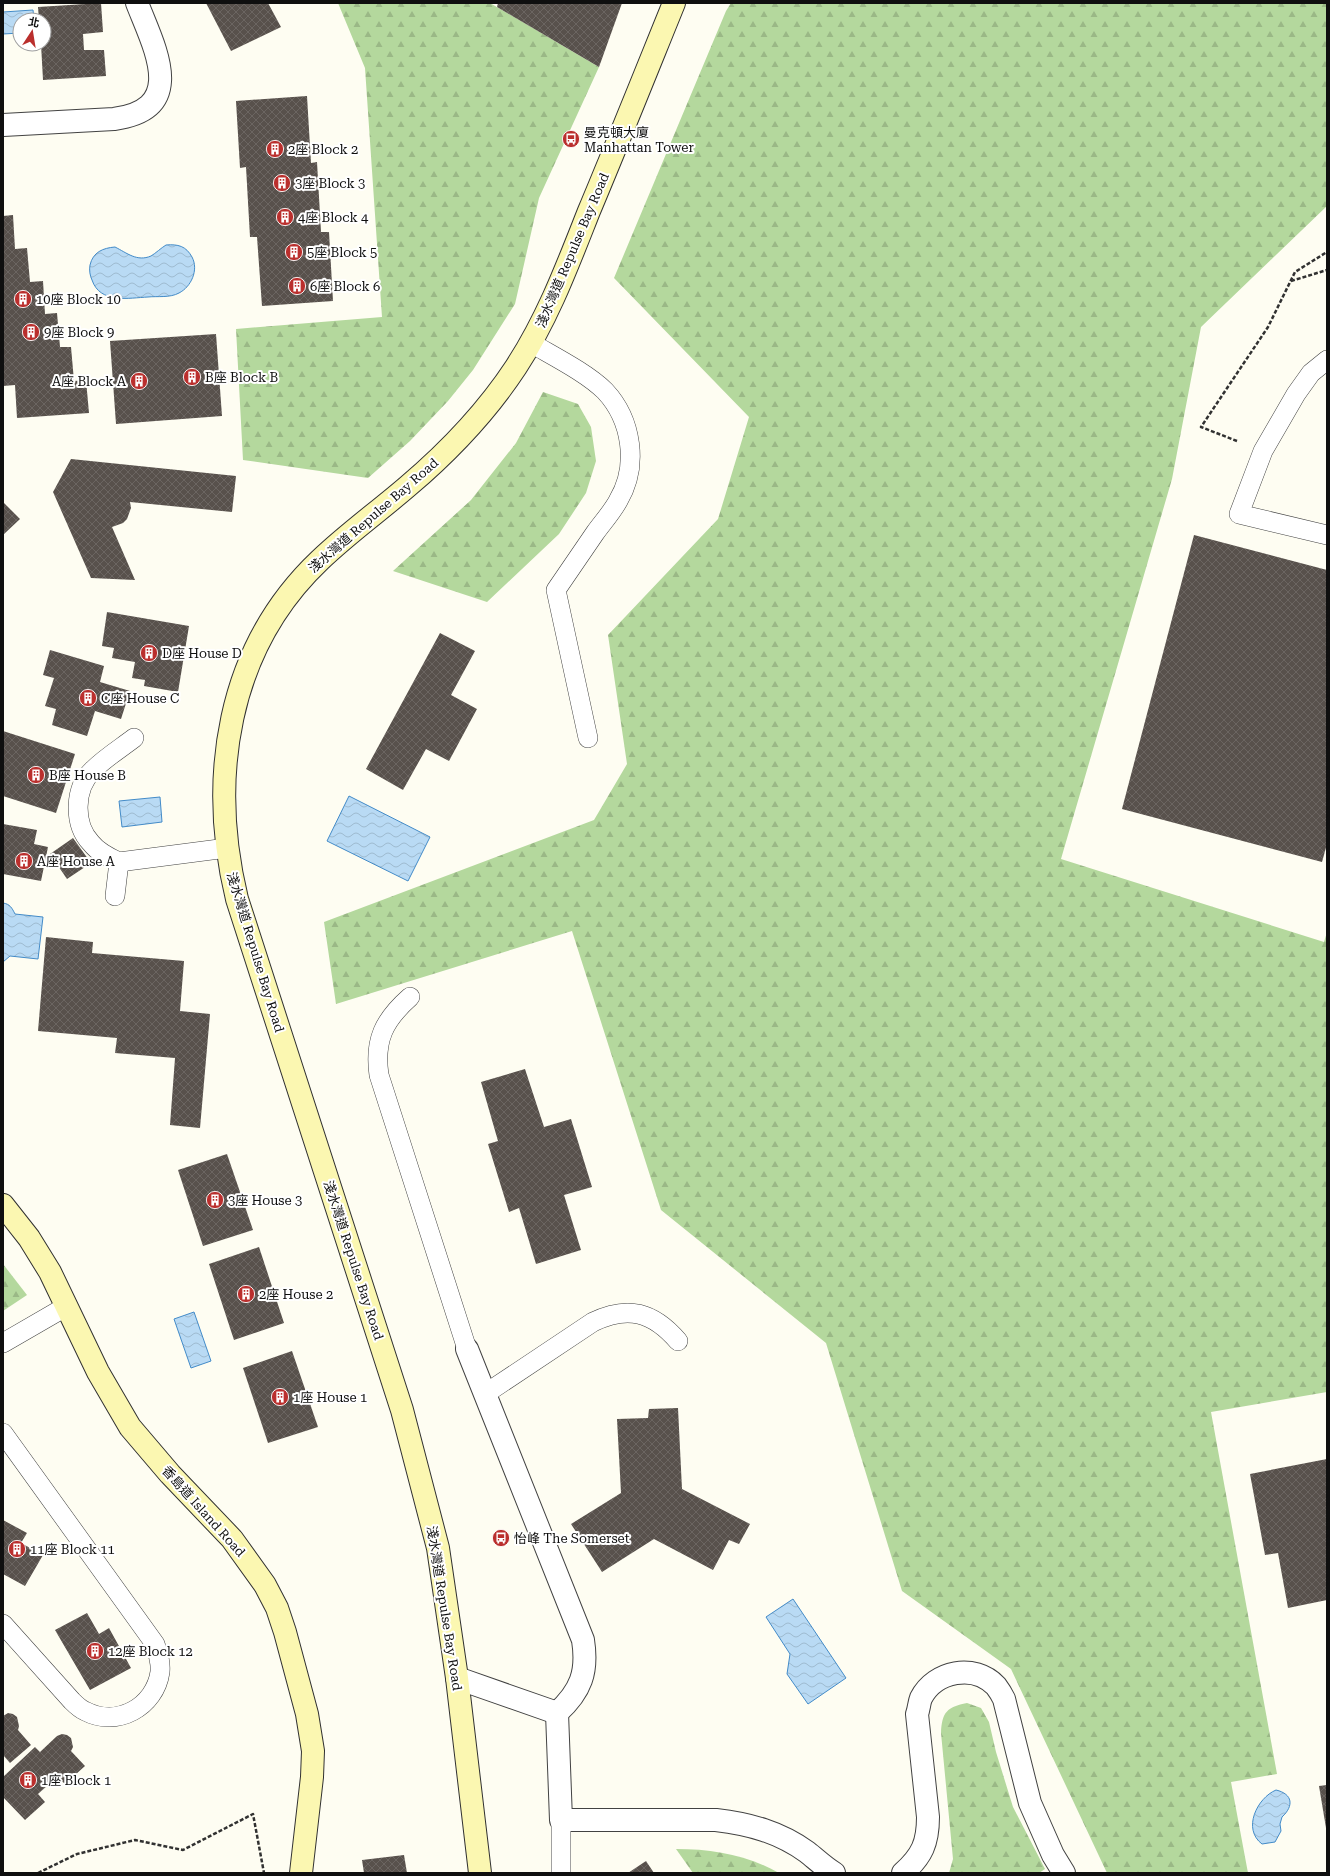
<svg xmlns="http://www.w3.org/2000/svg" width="1330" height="1876" font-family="'Roboto Serif','Noto Sans TC',serif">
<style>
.forest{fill:url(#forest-firs)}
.water{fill:url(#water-waves);stroke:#438bc8}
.building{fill:url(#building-cross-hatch)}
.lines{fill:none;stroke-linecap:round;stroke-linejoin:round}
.service-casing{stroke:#424242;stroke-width:20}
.minor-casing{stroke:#424242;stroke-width:24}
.secondary-casing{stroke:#313131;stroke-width:24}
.path{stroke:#313131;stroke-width:2.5;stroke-dasharray:4 2;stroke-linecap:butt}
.service{stroke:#fff;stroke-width:19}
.minor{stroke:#fff;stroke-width:22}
.secondary{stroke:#fbf7b1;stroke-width:22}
.labels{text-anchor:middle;stroke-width:4;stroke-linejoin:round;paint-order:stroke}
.poi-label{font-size:13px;fill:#0f0f0f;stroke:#fff;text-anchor:start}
.street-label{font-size:13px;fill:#0f0f0f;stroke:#fff}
</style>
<defs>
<pattern id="forest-firs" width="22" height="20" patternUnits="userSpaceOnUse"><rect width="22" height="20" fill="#b4d89d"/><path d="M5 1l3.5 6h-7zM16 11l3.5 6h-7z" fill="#9ab886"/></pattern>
<pattern id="water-waves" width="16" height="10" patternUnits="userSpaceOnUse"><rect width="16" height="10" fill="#b9daf4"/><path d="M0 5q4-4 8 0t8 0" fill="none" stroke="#9ebad0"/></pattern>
<pattern id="building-cross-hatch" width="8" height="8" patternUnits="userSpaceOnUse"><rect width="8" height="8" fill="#58514c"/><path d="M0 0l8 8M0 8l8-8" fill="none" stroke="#6b6561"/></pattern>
</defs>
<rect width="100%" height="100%" fill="#fefdf2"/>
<g class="forest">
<polygon points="338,3 490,3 599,67 539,198 515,304 473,370 448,401 410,441 368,478 243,460 236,329 382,317 365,68"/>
<polygon points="731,3 1327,3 1327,206 1201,327 1172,479 1061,859 1324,942 1327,932 1327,1392 1211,1412 1277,1774 1231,1782 1248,1873 1107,1873 1011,1669 902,1591 826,1343 661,1210 572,931 336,1004 324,922 594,820 627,764 608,635 718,519 749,417 614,278 726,11"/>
<polygon points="543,392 578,404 591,427 596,461 586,493 559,534 487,602 393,571 471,500 516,443"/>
<polygon points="3,1264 27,1295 3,1311"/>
<path d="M967,1703L981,1708L989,1722L996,1752L1013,1807L1045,1869L1039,1873H949L953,1859L941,1733C942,1712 947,1707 967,1703Z"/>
<path d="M676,1849C713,1849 747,1855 779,1873H693Z"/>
</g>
<g class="water">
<polygon points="33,10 34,20 20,20 20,33 3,34 3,12"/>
<path d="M166,245C178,244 186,246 192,257C199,270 191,287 179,293C170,298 158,296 148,297C129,298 100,304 92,280C90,276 89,270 90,265C93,252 103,248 115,247C127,253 137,262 151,256C156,253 161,248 166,245Z"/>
<polygon points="349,796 430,837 408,881 327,841"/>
<polygon points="160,797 162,822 122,827 119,801"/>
<path d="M3,903C10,904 12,908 15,914L43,917L38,959L10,956L3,962Z"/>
<polygon points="194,1312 211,1361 191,1368 174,1319"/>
<polygon points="793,1599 846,1678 808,1704 787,1674 790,1654 766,1617"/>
<path d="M1276,1790C1293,1794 1294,1806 1282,1817L1280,1824L1281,1831L1275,1842L1262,1844C1242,1829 1257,1798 1276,1790Z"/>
</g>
<g class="building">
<polygon points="101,3 103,32 83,34 84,50 104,50 106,76 43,80 41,44 44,44 44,20 39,20 38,7"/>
<polygon points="206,3 268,3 281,27 231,51"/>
<polygon points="498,3 622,3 599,67 497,7"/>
<polygon points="307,96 311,163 317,162 321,232 329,232 333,301 262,306 257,237 250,237 246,167 240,168 236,101"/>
<polygon points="13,215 15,249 27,248 30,282 43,281 45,314 57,313 60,347 71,347 74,381 86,380 89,413 17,418 15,385 3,386 3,216"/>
<polygon points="216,334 222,416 116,424 110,341"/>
<polygon points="71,459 236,476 232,512 130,502 131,508 127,519 123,523 112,527 135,580 91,578 53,492"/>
<polygon points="3,502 20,519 3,535"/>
<polygon points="1194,535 1327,570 1327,844 1322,862 1122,809"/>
<polygon points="107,612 189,626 178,692 144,686 145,680 132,678 135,662 112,658 114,648 102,646"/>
<polygon points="440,633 475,651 451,695 477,709 449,761 426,749 403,790 366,769"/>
<polygon points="50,650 104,666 100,682 130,691 121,719 95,711 87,736 52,725 56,709 45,706 54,678 43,675"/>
<polygon points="3,731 75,754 56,813 3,796"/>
<polygon points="3,824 37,830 34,844 48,847 41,881 3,874"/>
<polygon points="73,838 91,863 67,879 50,854"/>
<polygon points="46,937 93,942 92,953 184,961 180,1011 210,1014 200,1128 170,1125 175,1058 115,1053 117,1038 38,1031"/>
<polygon points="525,1069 544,1127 571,1119 592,1187 564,1195 581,1250 536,1264 519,1208 509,1212 488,1144 498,1141 481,1082"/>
<polygon points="227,1154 253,1230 203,1246 178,1170"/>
<polygon points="259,1247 284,1323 234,1340 209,1264"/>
<polygon points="292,1351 318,1427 268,1443 243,1368"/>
<polygon points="678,1408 682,1489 750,1524 739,1544 729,1540 713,1570 654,1539 602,1572 571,1524 621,1493 617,1419 648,1418 649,1409"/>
<polygon points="1327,1459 1327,1600 1288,1608 1278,1553 1265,1555 1250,1474"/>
<polygon points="3,1520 27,1533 21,1543 43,1555 25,1586 3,1574"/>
<polygon points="87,1613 99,1634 109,1628 131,1668 90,1690 55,1630"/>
<polygon points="8,1713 13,1714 17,1717 19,1726 18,1730 31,1745 10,1763 3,1755 3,1716"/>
<polygon points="62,1734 67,1735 71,1738 73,1747 71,1751 85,1766 65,1784 57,1777 38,1794 45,1802 25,1820 3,1797 3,1777 35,1747 40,1752 57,1736"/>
<polygon points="1327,1785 1327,1828 1326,1828 1319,1786"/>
<polygon points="404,1855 407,1873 364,1873 362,1860"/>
<polygon points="646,1861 654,1873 628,1873"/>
</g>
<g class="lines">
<defs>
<g id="service">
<path d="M531,343C553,356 587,373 605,391C632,420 639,466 618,501C612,512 603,522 595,533C582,552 569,571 556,590L588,738"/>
<polyline points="1327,360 1311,373 1296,394 1263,451 1239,514 1327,535"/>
<path d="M134,738C121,748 105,758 93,770C74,788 73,824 91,843C98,852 108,857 119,862L227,848"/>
<polyline points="115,896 119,862"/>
<path d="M410,997C384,1020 374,1040 379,1075L467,1349"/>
<polyline points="3,1343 67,1306"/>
<path d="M485,1394L593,1322C628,1305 653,1312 678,1341"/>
<path d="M3,1433L155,1644C158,1653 161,1662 160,1672C155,1707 117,1728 85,1711C80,1709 76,1705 72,1701L3,1624"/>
<polyline points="561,1873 561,1820"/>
</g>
<g id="minor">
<path d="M3,125L114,119C189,109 154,47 137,3"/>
<path d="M467,1349L583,1640C588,1672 581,1691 557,1713"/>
<polyline points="457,1678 557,1713"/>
<path d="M557,1713L561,1820H716C750,1824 779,1832 807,1852C816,1859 824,1867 834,1873"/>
<path d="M903,1873C922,1856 928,1843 928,1817L917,1714C919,1709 919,1703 921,1698C935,1671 974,1663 996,1686C999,1690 1002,1695 1004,1699L1030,1803L1053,1855L1064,1873"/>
</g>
<g id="secondary">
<polyline points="3,1205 29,1238 50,1272 98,1372 130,1427 170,1474 232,1539 265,1585 277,1608 285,1632 307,1714 313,1751 312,1777 301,1873"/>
<path d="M480,1873L457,1678L438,1548L402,1410L237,899C208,779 226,649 320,560C347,534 379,511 408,486C448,452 487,411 516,367C548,318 568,264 589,211C618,142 646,72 674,3"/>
</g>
</defs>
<use href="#service" class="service-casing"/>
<use href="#minor" class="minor-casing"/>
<use href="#secondary" class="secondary-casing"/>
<g class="path">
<polyline points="1291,281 1327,270"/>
<polyline points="1237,441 1201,427 1268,327 1295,272 1327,252"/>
<polyline points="38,1873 77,1854 135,1840 183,1850 253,1814 264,1873"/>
</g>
<use href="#service" class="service"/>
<use href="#minor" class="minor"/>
<use href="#secondary" class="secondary"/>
</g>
<defs>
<symbol id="bus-disc" viewBox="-11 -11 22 22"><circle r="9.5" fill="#ba2f2d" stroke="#fff"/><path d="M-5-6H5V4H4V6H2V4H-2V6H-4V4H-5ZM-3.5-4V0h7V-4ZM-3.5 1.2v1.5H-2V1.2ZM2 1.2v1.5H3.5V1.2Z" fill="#fff"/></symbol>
<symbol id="building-disc" viewBox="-11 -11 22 22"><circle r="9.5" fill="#ba2f2d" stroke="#fff"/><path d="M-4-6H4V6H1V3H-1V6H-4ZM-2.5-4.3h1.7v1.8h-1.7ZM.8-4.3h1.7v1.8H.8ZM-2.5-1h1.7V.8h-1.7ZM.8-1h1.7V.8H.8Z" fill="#fff"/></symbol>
</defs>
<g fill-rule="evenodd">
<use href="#bus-disc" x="561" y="129" width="20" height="20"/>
<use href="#building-disc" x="265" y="139" width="20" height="20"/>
<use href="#building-disc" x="272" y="173" width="20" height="20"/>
<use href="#building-disc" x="275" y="207" width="20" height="20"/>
<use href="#building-disc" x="284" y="242" width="20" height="20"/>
<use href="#building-disc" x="287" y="276" width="20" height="20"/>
<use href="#building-disc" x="13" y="289" width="20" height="20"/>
<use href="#building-disc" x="21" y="322" width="20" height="20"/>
<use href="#building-disc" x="182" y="367" width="20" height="20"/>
<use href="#building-disc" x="129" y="371" width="20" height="20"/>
<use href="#building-disc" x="139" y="643" width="20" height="20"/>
<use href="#building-disc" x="78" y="688" width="20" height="20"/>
<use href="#building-disc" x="26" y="765" width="20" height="20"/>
<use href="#building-disc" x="14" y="851" width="20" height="20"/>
<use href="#building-disc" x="205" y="1190" width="20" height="20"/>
<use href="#building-disc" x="236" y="1284" width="20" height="20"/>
<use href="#building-disc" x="270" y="1387" width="20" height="20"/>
<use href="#bus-disc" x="491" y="1528" width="20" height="20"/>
<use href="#building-disc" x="7" y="1539" width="20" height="20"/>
<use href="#building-disc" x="85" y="1641" width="20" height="20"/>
<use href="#building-disc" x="18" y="1770" width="20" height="20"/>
</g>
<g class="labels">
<g class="poi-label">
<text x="584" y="137">曼克頓大廈<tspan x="584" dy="15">Manhattan Tower</tspan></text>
<text x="288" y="154">2座 Block 2</text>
<text x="295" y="188">3座 Block 3</text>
<text x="298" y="222">4座 Block 4</text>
<text x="307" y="257">5座 Block 5</text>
<text x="310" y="291">6座 Block 6</text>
<text x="36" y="304">10座 Block 10</text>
<text x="44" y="337">9座 Block 9</text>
<text x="205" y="382">B座 Block B</text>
<text x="126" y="386" text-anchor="end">A座 Block A</text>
<text x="162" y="658">D座 House D</text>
<text x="101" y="703">C座 House C</text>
<text x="49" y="780">B座 House B</text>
<text x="37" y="866">A座 House A</text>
<text x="228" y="1205">3座 House 3</text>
<text x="259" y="1299">2座 House 2</text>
<text x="293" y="1402">1座 House 1</text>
<text x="514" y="1543">怡峰 The Somerset</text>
<text x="30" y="1554">11座 Block 11</text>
<text x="108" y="1656">12座 Block 12</text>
<text x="41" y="1785">1座 Block 1</text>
</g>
<g class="street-label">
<text transform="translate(572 250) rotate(-67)" y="5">淺水灣道 Repulse Bay Road</text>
<text transform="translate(373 515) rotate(-41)" y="5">淺水灣道 Repulse Bay Road</text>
<text transform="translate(256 952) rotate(73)" y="5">淺水灣道 Repulse Bay Road</text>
<text transform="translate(354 1260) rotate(72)" y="5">淺水灣道 Repulse Bay Road</text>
<text transform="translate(204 1511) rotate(48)" y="5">香島道 Island Road</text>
<text transform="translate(445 1608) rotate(81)" y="5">淺水灣道 Repulse Bay Road</text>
</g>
</g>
<rect width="1330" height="1876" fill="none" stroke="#0f0f0f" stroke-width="8"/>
<g transform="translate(32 32) rotate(12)"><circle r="19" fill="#ffffff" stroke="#9f9f9f"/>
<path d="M0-3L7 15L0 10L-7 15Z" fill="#ba2f2d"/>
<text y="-6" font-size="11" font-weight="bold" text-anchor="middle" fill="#0f0f0f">北</text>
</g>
</svg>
